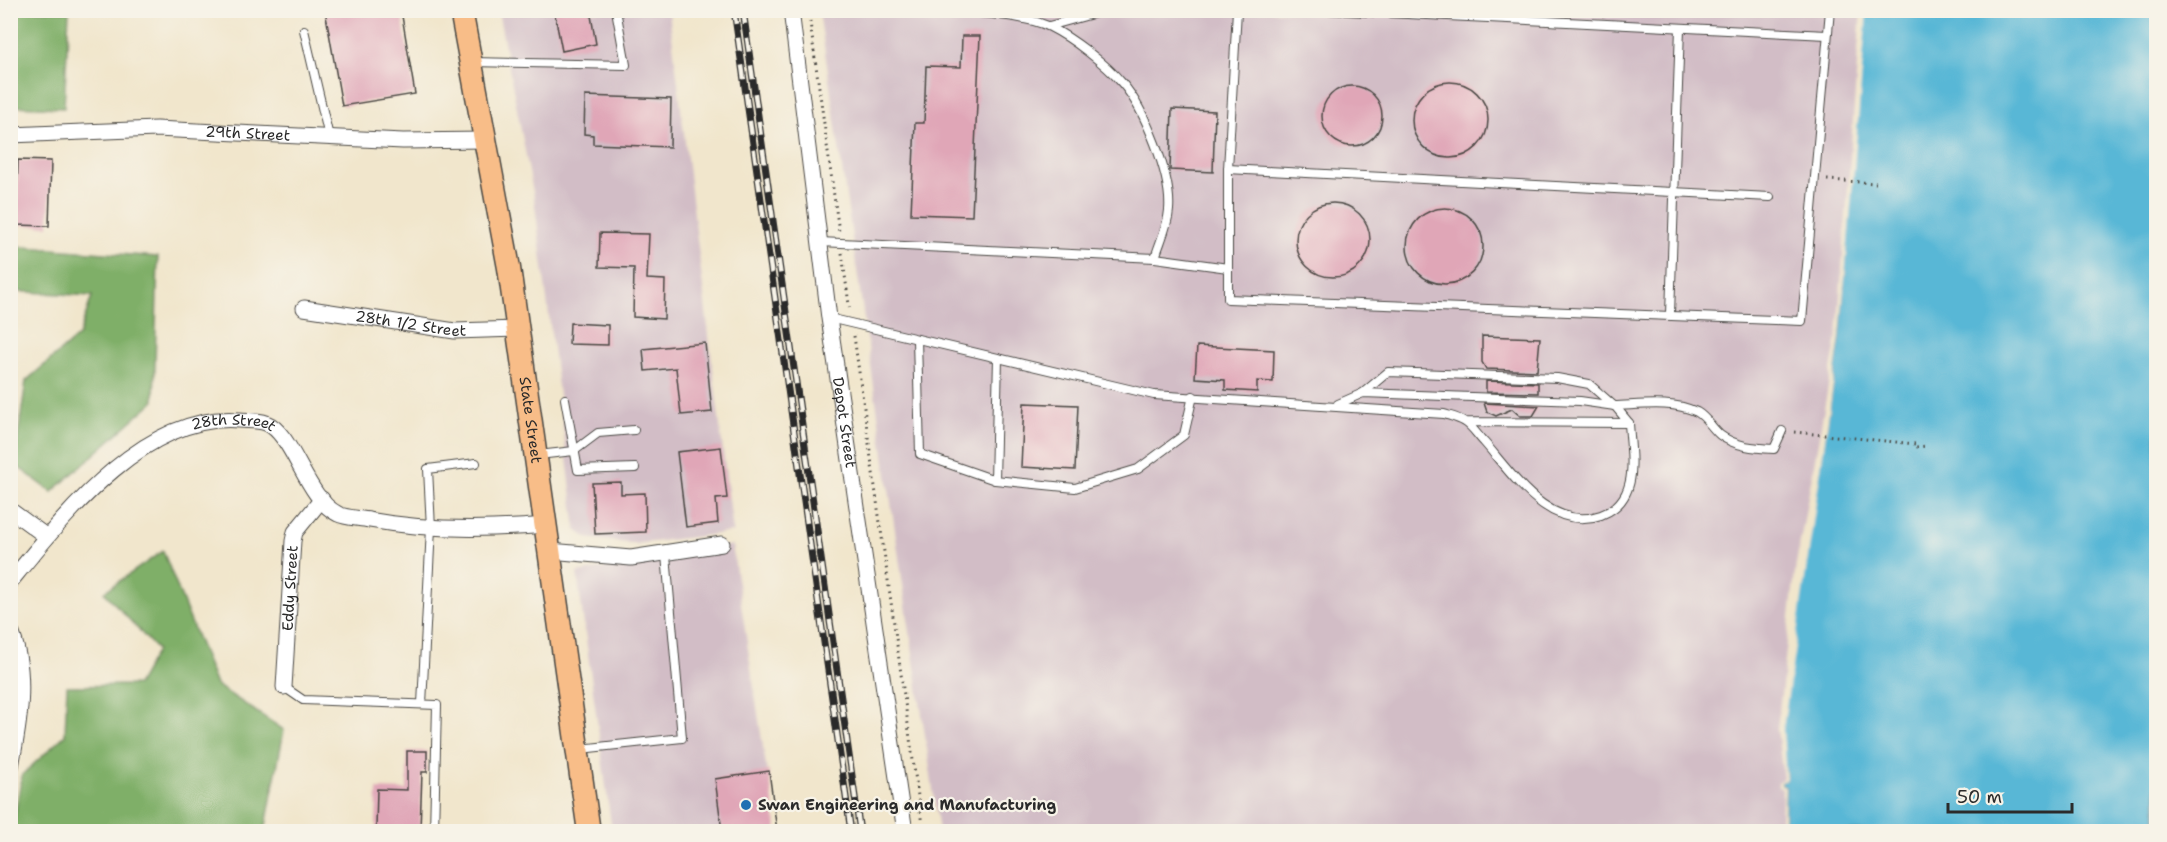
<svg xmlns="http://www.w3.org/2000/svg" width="2167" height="842" font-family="'Shantell Sans',sans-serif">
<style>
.industrial{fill:#d2bdc6}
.forest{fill:#7faf68;stroke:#556d4a;stroke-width:1.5}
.water{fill:#58b7d6;stroke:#427180;stroke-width:1.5}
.pier{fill:#f1e6cc}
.building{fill:#e0a6b7}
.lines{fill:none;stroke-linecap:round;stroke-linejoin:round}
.lane-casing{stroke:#494743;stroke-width:10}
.street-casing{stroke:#494743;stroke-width:17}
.primary-casing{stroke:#494743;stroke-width:25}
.path{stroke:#494743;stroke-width:3;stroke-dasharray:1.5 4.5;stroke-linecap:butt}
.lane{stroke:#fff;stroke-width:8}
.street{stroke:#fff;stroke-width:15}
.primary{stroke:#f8bd88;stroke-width:22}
.rail-casing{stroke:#2b2b2b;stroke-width:7}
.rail{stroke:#f7f3e8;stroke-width:4.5;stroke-dasharray:14;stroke-linecap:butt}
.poi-dot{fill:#1f6fb2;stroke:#f7f3e8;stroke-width:2}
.labels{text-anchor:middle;stroke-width:4.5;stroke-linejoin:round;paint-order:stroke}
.street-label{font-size:15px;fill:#2b2b2b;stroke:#f7f3e8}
.poi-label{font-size:15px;font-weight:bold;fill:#2b2b2b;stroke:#f7f3e8;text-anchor:start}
</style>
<rect width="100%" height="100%" fill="#f7f3e8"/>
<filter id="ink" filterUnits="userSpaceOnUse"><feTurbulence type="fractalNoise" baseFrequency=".0167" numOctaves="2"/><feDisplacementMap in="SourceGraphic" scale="12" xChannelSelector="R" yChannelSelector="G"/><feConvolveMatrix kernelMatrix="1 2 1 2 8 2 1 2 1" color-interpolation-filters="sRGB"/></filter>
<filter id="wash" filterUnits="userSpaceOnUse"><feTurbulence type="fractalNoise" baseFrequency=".008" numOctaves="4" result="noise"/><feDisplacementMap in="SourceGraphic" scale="24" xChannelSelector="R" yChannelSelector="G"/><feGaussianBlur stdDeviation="1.35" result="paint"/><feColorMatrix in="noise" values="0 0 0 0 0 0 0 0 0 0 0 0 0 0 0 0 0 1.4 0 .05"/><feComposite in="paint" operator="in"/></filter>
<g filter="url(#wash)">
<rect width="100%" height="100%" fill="#f1e6cc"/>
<g class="industrial">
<polygon points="498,11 669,11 733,532 636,544 587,538 576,530 534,197"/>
<polygon points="819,11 1864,11 1840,338 1785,787 1784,831 939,831"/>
<polygon points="732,545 776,831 612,831 577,573"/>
</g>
<g class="forest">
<polygon points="11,10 69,11 64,108 11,106"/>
<polygon points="11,246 158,257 154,401 52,492 14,464 26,381 79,335 92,296 11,291"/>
<polygon points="163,551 216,685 284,730 265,831 12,831 22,775 65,735 67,686 137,685 157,650 104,592"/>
</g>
<polygon class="water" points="1864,11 2156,11 2156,831 1784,831 1785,787 1781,785 1781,782 1786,780 1780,730 1840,338"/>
<polygon class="pier" points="1861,10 1867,11 1840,338 1783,729 1786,780 1781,782 1781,785 1785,787 1784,831 1781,832 1782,789 1778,787 1778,782 1783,778 1777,729 1796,564 1837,337"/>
<g id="blocks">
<g class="building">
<polygon points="325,10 401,10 415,94 342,106"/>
<polygon points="554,10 590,10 596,44 562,51"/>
<polygon points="962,36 980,36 972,216 911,214 915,123 924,123 926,66 961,67"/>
<circle cx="1450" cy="120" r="38"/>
<circle cx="1352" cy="116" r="30"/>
<polygon points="585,96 671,99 670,147 593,144 593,135 584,134"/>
<polygon points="1172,109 1215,111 1213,172 1170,170"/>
<polygon points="18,160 51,161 49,226 16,225"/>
<circle cx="1333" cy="240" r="37"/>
<circle cx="1445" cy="246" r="38"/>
<polygon points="600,233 649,234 647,279 665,280 664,319 633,317 634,268 599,267"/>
<polygon points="570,323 608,325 608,345 569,344"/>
<polygon points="1482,336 1540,338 1537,371 1486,369 1482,362"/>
<polygon points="705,343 712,412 681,415 676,368 645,371 643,349"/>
<polygon points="1197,346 1274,350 1273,382 1257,381 1257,392 1225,390 1225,380 1195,378"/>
<polygon points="1486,381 1538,383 1538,393 1486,392"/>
<polygon points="1024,403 1078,405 1075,470 1021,467"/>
<polygon points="1484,403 1539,406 1533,416 1520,416 1512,409 1496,416 1487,412"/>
<polygon points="721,447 727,498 716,499 718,523 686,527 677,452"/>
<polygon points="621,482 621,494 645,493 646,532 595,534 592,483"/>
<polygon points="407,751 427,751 427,772 422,772 420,830 376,829 377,789 407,790"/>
<polygon points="769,771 777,831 722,831 715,779"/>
</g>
</g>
</g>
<g filter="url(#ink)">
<use href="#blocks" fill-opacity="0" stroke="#494743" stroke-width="1.5"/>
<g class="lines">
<defs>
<g id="lane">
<path d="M937,10C966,12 1024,14 1050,27C1072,38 1106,64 1122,83C1144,108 1172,176 1169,210C1168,226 1159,244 1155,258"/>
<polyline points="1237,10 1228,169 1228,299 1802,321 1830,10"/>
<polyline points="1327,10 1827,35"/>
<polyline points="1049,26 1107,10"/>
<polyline points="304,30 329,137"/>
<polyline points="472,62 626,65 616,10"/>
<polyline points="1228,169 1770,197"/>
<polyline points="820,242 1155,258 1228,268"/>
<polyline points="1670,314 1680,28"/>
<path d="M829,318L1154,395L1444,414C1450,416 1459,418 1465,422C1472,426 1478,436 1484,442C1513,475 1550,533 1601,515C1641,500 1631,457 1629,423L1466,422"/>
<polyline points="917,339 920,454 995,480"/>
<polyline points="998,358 995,480 1075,488 1138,469 1184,435 1193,396"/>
<path d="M1363,393L1388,372L1557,378L1589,384L1614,406C1642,405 1672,400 1697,412C1706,417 1712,428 1720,435C1736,447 1755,448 1774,449L1782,431"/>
<polyline points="565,399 578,470 635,468"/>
<polyline points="1338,404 1363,393 1580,401 1615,406 1629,423"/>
<polyline points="538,455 574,451 598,433 634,430"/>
<polyline points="284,687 303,700 437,705 434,832"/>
<polyline points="422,704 431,528 428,469 476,463"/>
<polyline points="580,749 682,738 666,555"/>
</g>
<g id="street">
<path id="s1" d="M791,10L829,318L905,832"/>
<path id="s2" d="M10,135L156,129L403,141L485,140"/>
<path id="s3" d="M304,308L455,331L518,329"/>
<polyline points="10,510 47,537"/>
<polyline points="550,551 631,558 722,544"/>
<path id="s4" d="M10,582C64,516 145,412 239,420C247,421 258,420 266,423C293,433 306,499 338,514C346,518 360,518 369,520C428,531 487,530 546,525"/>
<path d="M10,629C29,672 19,727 10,771"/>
<path id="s5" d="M284,687L293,541L295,532L322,499"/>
</g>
<g id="primary">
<path id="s6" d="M461,10L509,268L589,832"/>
</g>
</defs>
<use href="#lane" class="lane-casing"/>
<use href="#street" class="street-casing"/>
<use href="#primary" class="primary-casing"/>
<g class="path">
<polyline points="809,15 839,232"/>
<polyline points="1827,180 1876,183"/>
<polyline points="842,253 850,312"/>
<polyline points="854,336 923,832"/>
<polyline points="1794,432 1916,444 1916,447 1927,446"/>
</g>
<use href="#lane" class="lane"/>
<use href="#street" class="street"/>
<use href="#primary" class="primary"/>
<defs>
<g id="rail">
<polyline points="734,10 851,832"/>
<polyline points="743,10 860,832"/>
</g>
</defs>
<use href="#rail" class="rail-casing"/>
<use href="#rail" class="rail"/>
</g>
</g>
<circle class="poi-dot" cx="746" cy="805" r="6"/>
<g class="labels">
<g class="street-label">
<text dy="5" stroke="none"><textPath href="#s2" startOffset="238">29th Street</textPath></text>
<text dy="5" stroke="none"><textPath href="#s3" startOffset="108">28th 1/2 Street</textPath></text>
<text dy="5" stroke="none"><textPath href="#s6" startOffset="416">State Street</textPath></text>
<text dy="5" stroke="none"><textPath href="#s1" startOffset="416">Depot Street</textPath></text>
<text dy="5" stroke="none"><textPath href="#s4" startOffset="286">28th Street</textPath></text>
<text dy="5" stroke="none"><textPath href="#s5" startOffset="99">Eddy Street</textPath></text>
</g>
<g class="poi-label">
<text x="758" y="810">Swan Engineering and Manufacturing</text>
</g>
</g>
<rect width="2167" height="842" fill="none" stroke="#f7f3e8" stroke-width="36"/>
<path d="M1948 803v9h124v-9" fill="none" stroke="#2b2b2b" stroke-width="3"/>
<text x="1957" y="803" font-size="18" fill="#2b2b2b" stroke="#f7f3e8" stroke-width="4.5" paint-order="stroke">50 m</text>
</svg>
